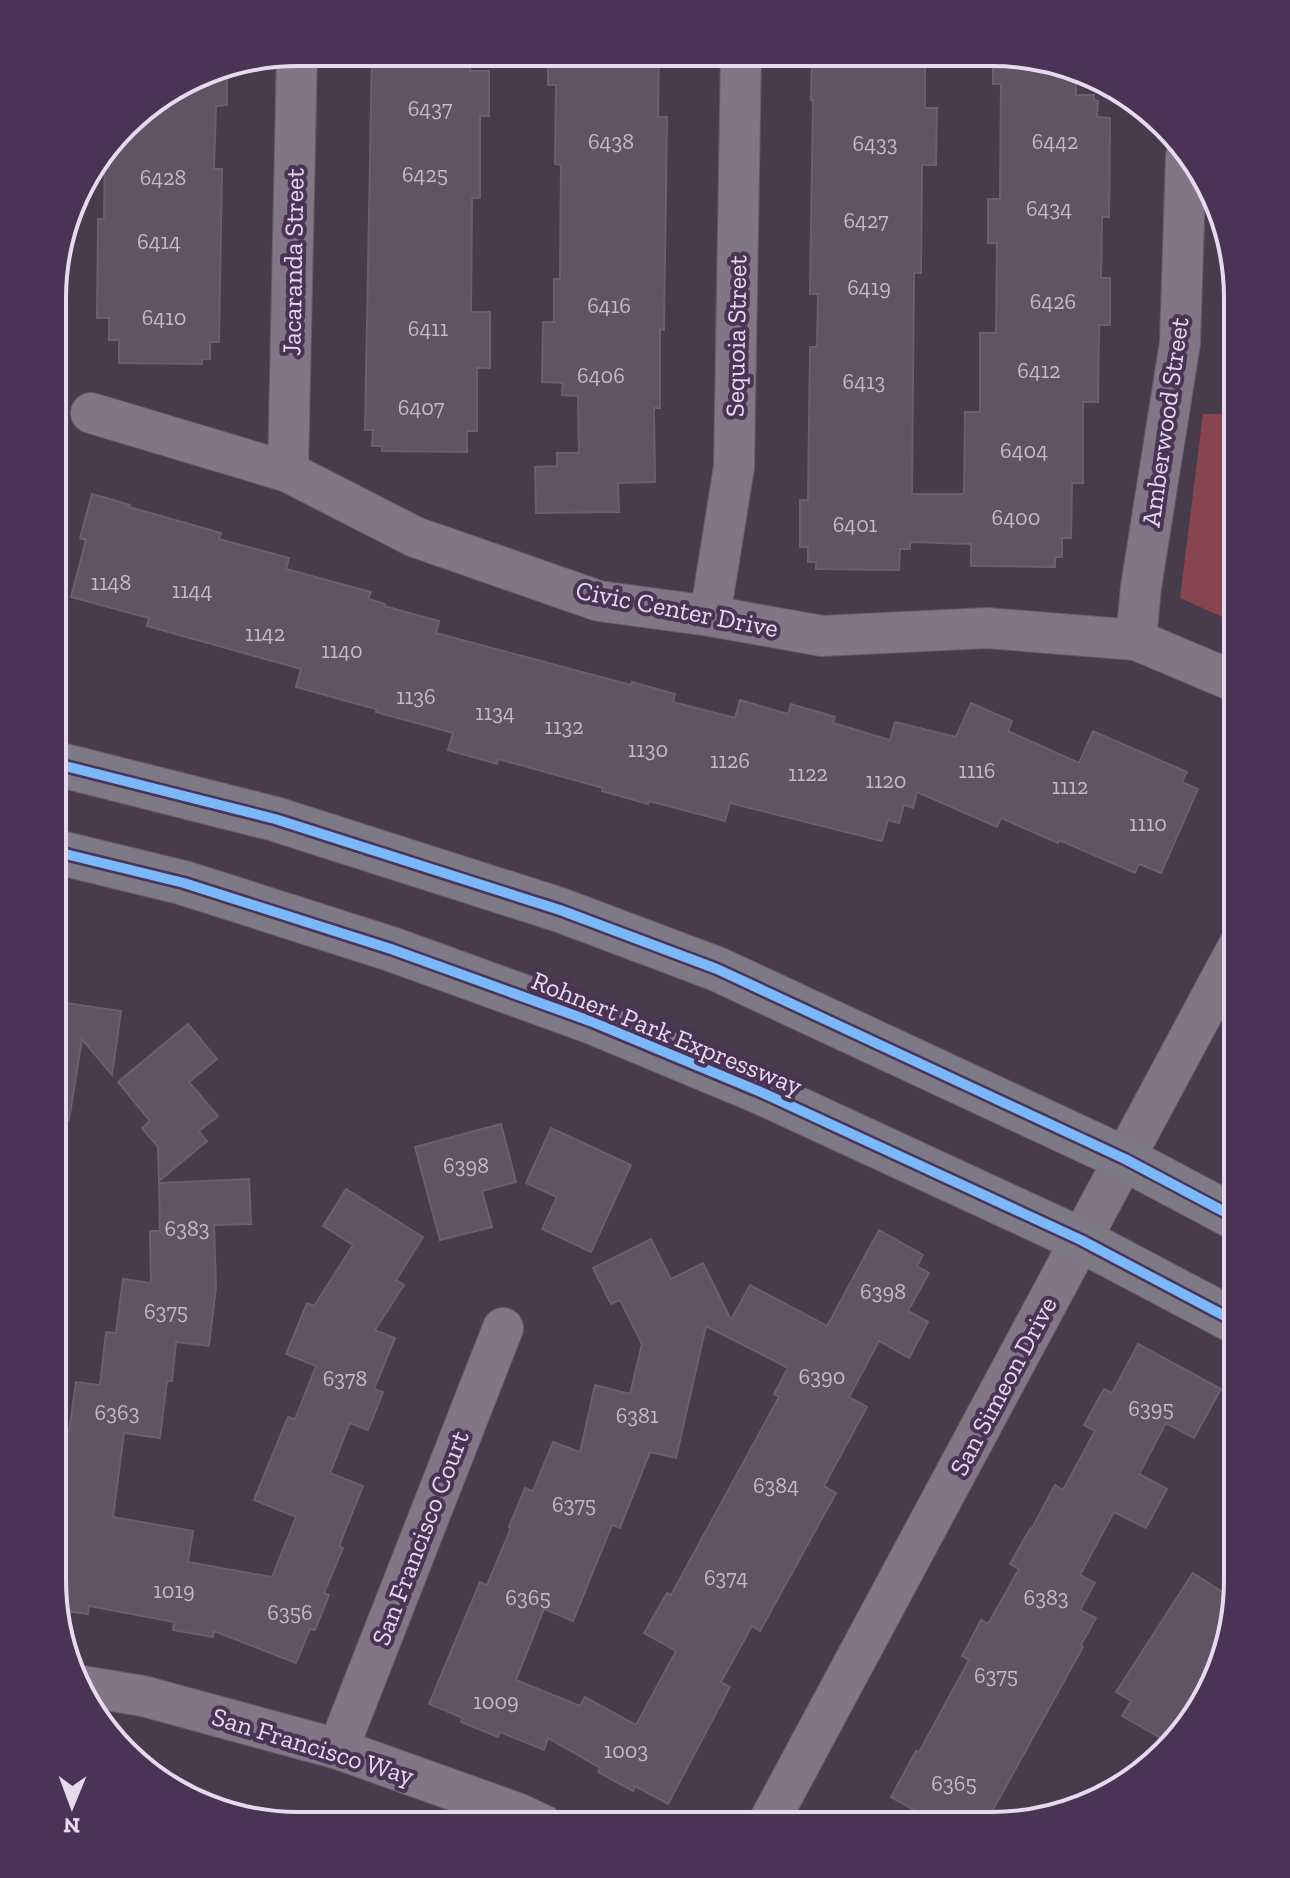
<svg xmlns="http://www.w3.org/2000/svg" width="1290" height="1878" font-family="'Zilla Slab',serif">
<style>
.green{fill:#87464f}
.building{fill:#605362;stroke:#6c5f6c;stroke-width:2;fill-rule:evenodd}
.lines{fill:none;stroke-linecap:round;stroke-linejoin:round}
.street-casing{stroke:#665b6a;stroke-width:42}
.secondary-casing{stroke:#665b6a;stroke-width:46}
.street{stroke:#807684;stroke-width:40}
.secondary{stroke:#7d7985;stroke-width:44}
.cycleway-casing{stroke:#4a3354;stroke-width:15}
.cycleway{stroke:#7ab7fb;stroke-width:10}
.labels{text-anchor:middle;stroke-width:8;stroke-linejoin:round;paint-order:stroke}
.number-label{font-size:22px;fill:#c6b8cb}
.street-label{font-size:26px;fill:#e8daee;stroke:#4a3354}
.rim{fill:none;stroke:#e8daee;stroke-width:4}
</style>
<rect width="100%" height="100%" fill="#473b4c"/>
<polygon class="green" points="1203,414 1238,414 1238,624 1180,598"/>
<g class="building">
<polygon points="372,52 470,53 470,71 489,71 489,116 480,116 480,198 472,198 471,312 490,312 490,368 477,368 477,431 467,431 467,452 382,451 382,446 372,446 373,430 365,430"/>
<polygon points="548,53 659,53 658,117 667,117 664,330 660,329 660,408 654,408 655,482 618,483 619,512 536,513 535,467 557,466 557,453 579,453 578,396 562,395 563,383 542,382 543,322 554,322 554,279 560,279 561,165 555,164 556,85 548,85"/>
<polygon points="821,54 911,54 911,56 925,56 925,108 937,108 936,165 922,165 921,273 914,273 912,494 964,494 965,412 980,412 980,333 996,333 997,243 988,243 988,199 1000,199 1001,84 993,84 993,54 1025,54 1076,75 1076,95 1094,95 1094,100 1098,101 1097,117 1110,118 1109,217 1102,217 1101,278 1110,278 1110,325 1099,325 1098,402 1083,402 1083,483 1072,483 1071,538 1062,538 1062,557 1055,557 1055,567 971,566 971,544 910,542 910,549 900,549 899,570 816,569 816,562 808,562 808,547 800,547 800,500 808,500 810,347 817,347 818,294 810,294 813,100 811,100 812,55"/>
<polygon points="227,64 227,105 216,106 214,169 222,169 219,342 210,342 210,359 202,359 202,364 119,363 119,340 109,340 109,318 97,318 98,219 104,219 105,151 136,113 218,65"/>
<polygon points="92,494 130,505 129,507 221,533 219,539 289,558 286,569 371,592 368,599 385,604 384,606 439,621 436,633 631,685 632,682 675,694 673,702 735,718 740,700 788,714 791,704 835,717 833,723 890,740 895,722 956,737 971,703 1012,721 1008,731 1079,763 1093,731 1187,772 1182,782 1198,789 1161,873 1139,864 1135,873 1059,840 1058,843 1001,818 997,827 917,792 913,808 904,805 899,823 888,820 882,841 730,803 725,821 649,801 648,804 602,791 603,788 498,759 497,764 448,750 453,733 376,712 376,709 296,687 301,669 147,626 149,618 71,597 86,540 80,538"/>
<polygon points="53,1001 121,1011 112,1075 82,1039 69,1120 53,1119"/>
<polygon points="188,1024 217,1059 189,1082 218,1116 199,1131 207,1141 159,1181 158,1147 142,1128 150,1121 118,1082"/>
<polygon points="501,1124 516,1182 482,1191 492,1227 440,1240 415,1147"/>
<polygon points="551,1128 631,1165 591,1252 542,1229 557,1197 526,1183"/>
<polygon points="249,1179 251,1224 214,1225 216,1287 209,1346 176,1342 172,1381 167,1381 160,1438 124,1433 113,1517 193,1531 188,1562 272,1577 296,1517 254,1500 288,1417 295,1419 316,1366 286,1354 307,1303 314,1306 353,1245 323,1226 346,1189 423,1237 396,1280 404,1285 375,1330 395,1338 374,1389 383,1392 368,1430 350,1423 330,1473 363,1486 339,1546 343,1548 324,1593 329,1595 315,1630 310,1629 296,1663 214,1631 213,1637 173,1630 174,1622 89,1606 88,1614 59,1610 52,1580 52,1481 59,1431 69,1432 76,1382 100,1385 106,1332 116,1333 123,1279 151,1283 150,1231 160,1231 159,1183"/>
<path d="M879,1230L923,1255L917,1266L929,1273L908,1311L928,1322L909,1358L879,1341L849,1397L867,1407L824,1486L836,1493L760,1631L752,1626L721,1682L730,1687L668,1804L635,1786L633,1791L598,1772L600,1768L548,1738L544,1750L500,1732L498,1737L461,1722L463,1718L429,1704L480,1582L487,1585L511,1528L509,1527L525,1488L533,1491L553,1442L580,1452L595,1385L630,1394L642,1344L620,1300L611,1304L593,1268L651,1239L671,1279L703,1263L731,1320L750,1285L827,1326ZM706,1326L788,1368L774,1394L779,1397L671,1595L667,1593L644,1633L676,1651L636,1725L585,1697L580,1706L516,1680L544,1609L573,1621L612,1525L620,1528L650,1452L676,1458Z"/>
<polygon points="1138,1344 1221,1389 1194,1438 1166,1423 1139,1474 1167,1489 1146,1528 1114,1512 1080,1575 1095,1583 1080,1610 1096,1618 1081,1645 1083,1647 984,1826 943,1826 891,1797 916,1751 919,1752 969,1660 962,1656 981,1620 988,1624 1019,1569 1010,1564 1030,1529 1031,1530 1055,1485 1063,1490 1095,1431 1084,1425 1104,1389 1112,1393"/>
<polygon points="1193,1573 1236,1601 1196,1717 1168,1742 1122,1716 1131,1701 1116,1692"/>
</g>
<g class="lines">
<defs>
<g id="street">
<polyline points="91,413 288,472 415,537 599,601 710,616 822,636 987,628 1136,640 1238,683"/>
<polyline points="288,472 297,52"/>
<polyline points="710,616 734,467 741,53"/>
<polyline points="1136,640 1141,587 1180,343 1186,156"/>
<polyline points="76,1685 143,1696 338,1749 517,1813 543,1825"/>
<polyline points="338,1749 503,1328"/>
<polyline points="767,1825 1238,947"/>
</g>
<g id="secondary">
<polyline points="53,763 275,819 560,910 717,969 1125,1159 1238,1219"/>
<polyline points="53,851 184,883 391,949 590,1021 763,1093 1081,1240 1238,1323"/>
</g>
</defs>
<use href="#street" class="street-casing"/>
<use href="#secondary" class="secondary-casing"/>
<use href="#street" class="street"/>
<use href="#secondary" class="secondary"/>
<defs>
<g id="cycleway">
<polyline points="53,763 275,819 560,910 717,969 1125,1159 1238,1219"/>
<polyline points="53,851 184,883 391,949 590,1021 763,1093 1081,1240 1238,1323"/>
</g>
</defs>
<use href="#cycleway" class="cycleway-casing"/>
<use href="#cycleway" class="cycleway"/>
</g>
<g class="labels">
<g class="number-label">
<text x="430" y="116">6437</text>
<text x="611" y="149">6438</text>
<text x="1055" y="149">6442</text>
<text x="875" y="151">6433</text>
<text x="425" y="182">6425</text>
<text x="163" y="185">6428</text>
<text x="1049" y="216">6434</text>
<text x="866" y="228">6427</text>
<text x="159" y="249">6414</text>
<text x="869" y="295">6419</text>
<text x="1053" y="309">6426</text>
<text x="609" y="313">6416</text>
<text x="164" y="325">6410</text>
<text x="428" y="336">6411</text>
<text x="1039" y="378">6412</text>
<text x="601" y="383">6406</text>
<text x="864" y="389">6413</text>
<text x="421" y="415">6407</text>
<text x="1024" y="458">6404</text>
<text x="1016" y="525">6400</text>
<text x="855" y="532">6401</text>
<text x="111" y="590">1148</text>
<text x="192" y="598">1144</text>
<text x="265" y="641">1142</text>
<text x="342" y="658">1140</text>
<text x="416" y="704">1136</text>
<text x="495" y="720">1134</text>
<text x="564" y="734">1132</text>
<text x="648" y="757">1130</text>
<text x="730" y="768">1126</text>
<text x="977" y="778">1116</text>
<text x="808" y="781">1122</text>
<text x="886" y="788">1120</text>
<text x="1070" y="794">1112</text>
<text x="1148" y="831">1110</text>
<text x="466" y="1173">6398</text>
<text x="187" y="1236">6383</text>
<text x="883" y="1299">6398</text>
<text x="166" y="1319">6375</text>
<text x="822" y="1384">6390</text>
<text x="345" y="1386">6378</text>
<text x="1151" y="1416">6395</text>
<text x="117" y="1420">6363</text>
<text x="637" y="1423">6381</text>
<text x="776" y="1493">6384</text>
<text x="574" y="1512">6375</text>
<text x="726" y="1585">6374</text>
<text x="174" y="1598">1019</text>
<text x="528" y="1605">6365</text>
<text x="1046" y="1605">6383</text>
<text x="290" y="1620">6356</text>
<text x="996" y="1683">6375</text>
<text x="496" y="1709">1009</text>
<text x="626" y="1758">1003</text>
<text x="954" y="1791">6365</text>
</g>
<g class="street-label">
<text transform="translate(293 262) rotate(-89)" y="9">Jacaranda Street</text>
<text transform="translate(736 336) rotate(-89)" y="9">Sequoia Street</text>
<text transform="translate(1165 422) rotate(-82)" y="9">Amberwood Street</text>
<text transform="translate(677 609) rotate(11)" y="9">Civic Center Drive</text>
<text transform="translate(667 1033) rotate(22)" y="9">Rohnert Park Expressway</text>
<text transform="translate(1003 1386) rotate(-62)" y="9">San Simeon Drive</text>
<text transform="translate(420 1538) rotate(-69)" y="9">San Francisco Court</text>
<text transform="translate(313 1746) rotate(17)" y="9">San Francisco Way</text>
</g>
</g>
<path d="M0 0H1290V1878H0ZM298 66H992A232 232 0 0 1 1224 298V1580A232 232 0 0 1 992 1812H298A232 232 0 0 1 66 1580V298A232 232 0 0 1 298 66Z" fill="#4a3354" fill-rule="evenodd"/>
<path class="rim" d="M298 66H992A232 232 0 0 1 1224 298V1580A232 232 0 0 1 992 1812H298A232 232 0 0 1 66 1580V298A232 232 0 0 1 298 66Z"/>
<g transform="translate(72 1806) rotate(181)" stroke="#4a3354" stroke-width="6" paint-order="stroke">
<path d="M0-6L14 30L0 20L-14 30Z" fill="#e8daee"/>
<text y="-12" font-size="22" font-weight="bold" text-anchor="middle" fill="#e8daee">N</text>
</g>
</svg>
